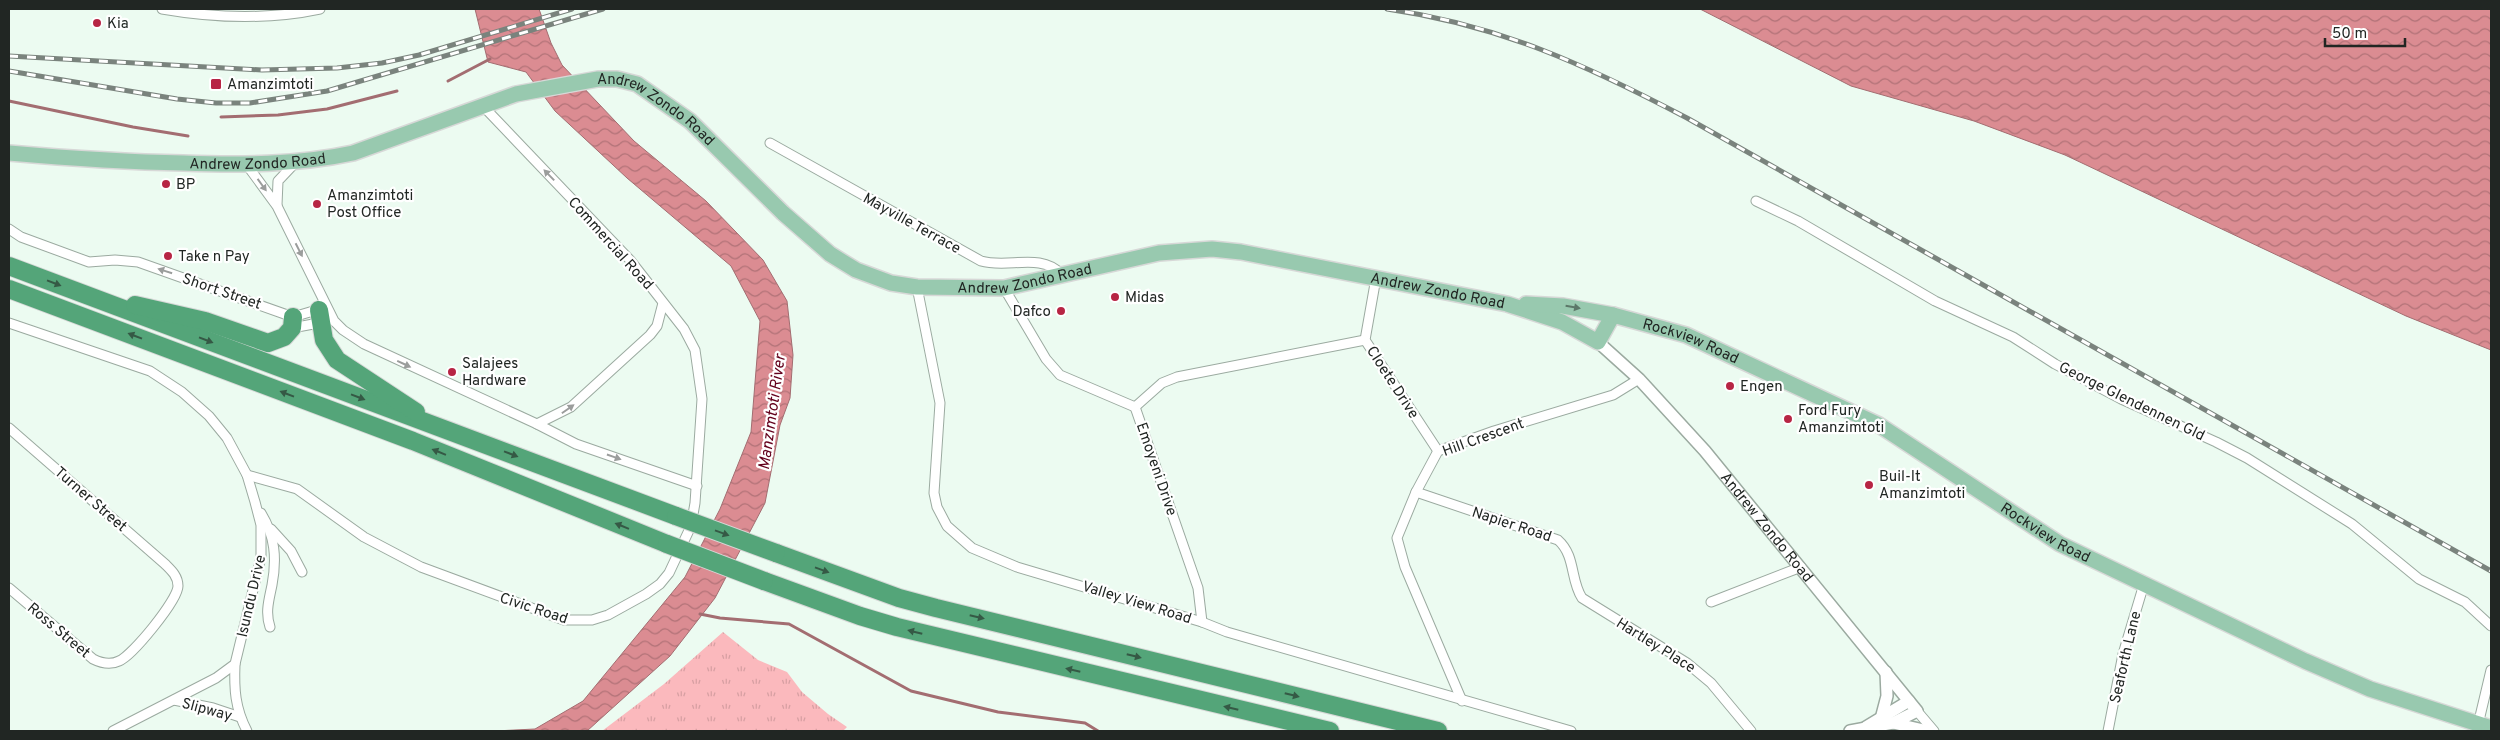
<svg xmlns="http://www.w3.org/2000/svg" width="2500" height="740" font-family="Overpass,sans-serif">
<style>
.park{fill:url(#park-tufts)}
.water{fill:url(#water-waves);stroke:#a36d71}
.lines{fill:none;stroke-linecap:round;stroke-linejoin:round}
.stream{stroke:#a36d71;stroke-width:3}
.minor-casing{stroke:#9baaa0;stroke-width:11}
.tertiary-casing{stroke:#9baaa0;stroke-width:14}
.primary-casing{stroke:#d7d8d7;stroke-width:18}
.motorway-casing{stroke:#d7d8d7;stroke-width:20}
.minor{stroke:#fff;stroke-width:9}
.tertiary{stroke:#fff;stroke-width:11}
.primary{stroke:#98c9af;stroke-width:15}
.motorway{stroke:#54a579;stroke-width:18}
.rail-casing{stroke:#7a837d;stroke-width:5}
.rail{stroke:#fff;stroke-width:3;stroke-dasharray:9;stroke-linecap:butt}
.motorway-bridge-casing{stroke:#d7d8d7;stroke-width:20;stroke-linecap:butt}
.motorway-bridge{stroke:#54a579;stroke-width:18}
.oneway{fill:#9b9d9c}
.oneway2{fill:#355945}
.oneway3{fill:#5c7869}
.poi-dot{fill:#b72544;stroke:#fff;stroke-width:2}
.labels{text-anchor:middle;stroke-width:4.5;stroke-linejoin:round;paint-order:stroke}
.poi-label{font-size:15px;fill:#212623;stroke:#fff;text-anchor:start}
.street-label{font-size:15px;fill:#212623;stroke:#fff}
.water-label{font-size:16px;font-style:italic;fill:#63011c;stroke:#fff}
</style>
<defs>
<pattern id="park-tufts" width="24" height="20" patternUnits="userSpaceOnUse" patternTransform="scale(1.25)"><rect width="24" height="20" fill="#fbb9bd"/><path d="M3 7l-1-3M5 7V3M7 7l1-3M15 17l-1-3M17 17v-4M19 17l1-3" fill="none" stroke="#d79fa2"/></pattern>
<pattern id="water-waves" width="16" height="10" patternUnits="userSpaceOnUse" patternTransform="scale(1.25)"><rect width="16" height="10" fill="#db8c92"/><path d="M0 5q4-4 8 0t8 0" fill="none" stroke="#b17277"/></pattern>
</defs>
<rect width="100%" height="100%" fill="#ecfbf1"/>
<polygon class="park" points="723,632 758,660 787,672 802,692 828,714 847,727 843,731 602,731 664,684"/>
<g class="water">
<polygon points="475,9 539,9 551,43 562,65 634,141 706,201 763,260 787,301 793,355 790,398 780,425 765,503 715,598 670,656 587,731 495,731 535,729 583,701 685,577 720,509 751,432 760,321 731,266 627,178 555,111 526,72 488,62"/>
<polygon points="1700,9 2491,9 2491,350 2406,316 2065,155 1974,121 1851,86"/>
</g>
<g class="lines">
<g class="stream">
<polyline points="448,81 490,59"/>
<polyline points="9,101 133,127 188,136"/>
<polyline points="221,117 278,115 327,109 397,91"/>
<polyline points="700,614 720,618 789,624 911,691 998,712 1085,723 1098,731"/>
</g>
<defs>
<g id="minor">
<path d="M162,9C214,18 268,20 320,9"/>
<path d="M770,143L981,261C1008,269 1040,252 1061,274"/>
<polyline points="247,165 277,206 334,321 343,330 364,344 537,424 571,407 650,335 657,326 663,303"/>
<polyline points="1756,201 1798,221 1935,301 2013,337 2055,364 2121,399 2216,442 2247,458 2352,524 2419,579 2465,602 2491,626"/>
<polyline points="277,205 278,181 295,163"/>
<polyline points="9,229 21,237 89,262 115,260 138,262 293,317 320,309"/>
<polyline points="1376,278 1365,340 1438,451"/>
<polyline points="917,287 940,403 934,493 937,507 947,526 972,548 1017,567 1202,622 1227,632 1571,731"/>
<polyline points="1004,288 1046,359 1060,375 1135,407"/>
<polyline points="9,323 150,371 182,392 209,416 227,438 247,475 255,502 261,525 261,557 235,664 216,678 113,731"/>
<polyline points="292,328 324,322"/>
<polyline points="1135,407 1162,383 1177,377 1365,340"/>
<polyline points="1135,407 1198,588 1202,622"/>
<polyline points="537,424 576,444 697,486"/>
<path d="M9,428L165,564C171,570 178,576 178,586C178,600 132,656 119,661C111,665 101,663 93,659L9,588"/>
<polyline points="247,475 297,489 364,537 421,567 564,620 592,620 608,615 646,594 660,584 669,573 691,526 695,503 702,399 695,350 684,329 630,260 482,105"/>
<path d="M1416,492L1558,540C1576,556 1570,580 1582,598L1687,663L1711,683L1751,731"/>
<path d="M261,513C275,536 277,558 272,585C269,600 265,612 270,627"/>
<polyline points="271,529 291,551 302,572"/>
<polyline points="1711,602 1801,567"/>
<path d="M235,664C234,689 235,708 247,731"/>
<polyline points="174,700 213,708 240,717"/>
<polyline points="1462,701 1405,567 1397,538 1416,492 1438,451 1494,431 1613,395 1639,379"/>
<polyline points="1917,711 1934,731"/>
<polyline points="2477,729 2491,670"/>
<polyline points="2108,731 2123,654 2144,584"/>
</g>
<g id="tertiary">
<path id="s1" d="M1598,342L1639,379L1705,451L1917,711L1893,723L1850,731"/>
<polyline points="1882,715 1887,696 1886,672"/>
<polyline points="1893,723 1928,731"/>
<polyline points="1866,727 1909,701"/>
</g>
<g id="primary">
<path id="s2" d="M9,153C67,158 125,162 183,163C240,165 297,165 353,153L516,94L598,79H617L637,84L690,121L783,213L830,254L856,270L891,283L917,287L1004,288L1159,253L1212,249L1241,252L1507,304L1562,322L1598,342L1613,315"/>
<path id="s3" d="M1526,304L1563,306L1613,315L1686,335L1879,425L2060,544L2305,661L2370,689L2491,728"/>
</g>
<g id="motorway">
<polyline points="9,266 676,516"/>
<polyline points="9,289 413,441 667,544"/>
<polyline points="135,305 205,321 268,343 284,337 292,328 293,317"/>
<polyline points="319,310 324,340 337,360 416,412"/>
<polyline points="776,553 899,598 936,608 1438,731"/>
<polyline points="764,581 860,616 897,627 1330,731"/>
</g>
</defs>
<use href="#minor" class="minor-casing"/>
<use href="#tertiary" class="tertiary-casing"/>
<use href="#primary" class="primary-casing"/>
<use href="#motorway" class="motorway-casing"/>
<use href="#minor" class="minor"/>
<use href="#tertiary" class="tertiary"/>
<use href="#primary" class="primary"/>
<use href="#motorway" class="motorway"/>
<defs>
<g id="rail">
<path d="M1387,9C1500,25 1588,66 1687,118L2491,571"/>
<polyline points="9,56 262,70 337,68 382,63 419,55 572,9"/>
<polyline points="9,71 177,99 216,103 250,103 327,91 603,9"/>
</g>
</defs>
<use href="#rail" class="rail-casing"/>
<use href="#rail" class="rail"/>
<defs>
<g id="motorway-bridge">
<polyline points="676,516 776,553"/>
<polyline points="667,544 764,581"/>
</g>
</defs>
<use href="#motorway-bridge" class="motorway-bridge-casing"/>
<use href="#motorway-bridge" class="motorway-bridge"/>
</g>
<defs><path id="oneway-solid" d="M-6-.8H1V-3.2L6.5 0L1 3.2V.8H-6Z" transform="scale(1.25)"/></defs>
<g class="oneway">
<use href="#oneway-solid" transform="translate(549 175) rotate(-134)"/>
<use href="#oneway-solid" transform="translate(262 185) rotate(54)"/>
<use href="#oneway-solid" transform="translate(299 250) rotate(63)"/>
<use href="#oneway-solid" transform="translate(165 271) rotate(-162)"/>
<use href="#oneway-solid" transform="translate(404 364) rotate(25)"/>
<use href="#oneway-solid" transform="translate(568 409) rotate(-35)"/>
<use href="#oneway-solid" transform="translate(614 457) rotate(19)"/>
</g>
<g class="oneway2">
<use href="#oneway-solid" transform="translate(54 283) rotate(21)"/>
<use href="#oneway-solid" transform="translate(135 336) rotate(-159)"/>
<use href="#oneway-solid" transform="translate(206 340) rotate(21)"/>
<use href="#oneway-solid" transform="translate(287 394) rotate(-159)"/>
<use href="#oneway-solid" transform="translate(358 397) rotate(21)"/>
<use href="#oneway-solid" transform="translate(439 452) rotate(-158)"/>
<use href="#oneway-solid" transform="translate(511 454) rotate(21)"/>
<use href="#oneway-solid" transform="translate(622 526) rotate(-158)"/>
<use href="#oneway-solid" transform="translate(722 533) rotate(20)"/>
<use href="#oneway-solid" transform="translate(822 570) rotate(20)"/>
<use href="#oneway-solid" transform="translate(977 617) rotate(13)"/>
<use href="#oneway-solid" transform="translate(915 632) rotate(-166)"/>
<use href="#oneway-solid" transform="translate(1134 656) rotate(14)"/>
<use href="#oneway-solid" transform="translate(1073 670) rotate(-167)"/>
<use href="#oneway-solid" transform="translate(1292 695) rotate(14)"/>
<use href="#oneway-solid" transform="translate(1231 708) rotate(-167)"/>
</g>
<use class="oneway3" href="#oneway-solid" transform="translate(1573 307) rotate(10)"/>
<g class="poi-dot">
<circle cx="97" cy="23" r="5"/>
<rect x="210" y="78" width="12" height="12" rx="2.5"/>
<circle cx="166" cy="184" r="5"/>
<circle cx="317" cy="204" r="5"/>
<circle cx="168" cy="256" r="5"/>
<circle cx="1115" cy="297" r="5"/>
<circle cx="1061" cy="311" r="5"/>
<circle cx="452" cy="372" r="5"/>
<circle cx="1730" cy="386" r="5"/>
<circle cx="1788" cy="419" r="5"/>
<circle cx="1869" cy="485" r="5"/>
</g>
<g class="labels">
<g class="poi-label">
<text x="107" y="28">Kia</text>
<text x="227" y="89">Amanzimtoti</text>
<text x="176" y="189">BP</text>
<text x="327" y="200">Amanzimtoti<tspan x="327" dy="17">Post Office</tspan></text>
<text x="178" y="261">Take n Pay</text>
<text x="1125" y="302">Midas</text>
<text x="1051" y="316" text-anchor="end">Dafco</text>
<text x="462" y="368">Salajees<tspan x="462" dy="17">Hardware</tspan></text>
<text x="1740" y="391">Engen</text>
<text x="1798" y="415">Ford Fury<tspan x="1798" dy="17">Amanzimtoti</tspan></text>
<text x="1879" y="481">Buil-It<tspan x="1879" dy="17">Amanzimtoti</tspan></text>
</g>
<g class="street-label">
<text dy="5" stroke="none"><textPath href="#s2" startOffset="669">Andrew Zondo Road</textPath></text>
<text dy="5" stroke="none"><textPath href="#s2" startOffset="249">Andrew Zondo Road</textPath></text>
<text transform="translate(912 223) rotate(29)" y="5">Mayville Terrace</text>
<text transform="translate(611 243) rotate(48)" y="5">Commercial Road</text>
<text dy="5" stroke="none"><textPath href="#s2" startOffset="1102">Andrew Zondo Road</textPath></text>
<text transform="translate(222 291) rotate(19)" y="5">Short Street</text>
<text dy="5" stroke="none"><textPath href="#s2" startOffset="1522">Andrew Zondo Road</textPath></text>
<text dy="5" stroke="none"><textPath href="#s3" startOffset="170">Rockview Road</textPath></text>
<text transform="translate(1393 382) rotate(57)" y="5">Cloete Drive</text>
<text transform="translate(2132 401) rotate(26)" y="5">George Glendennen Gld</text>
<text transform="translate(1483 437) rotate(-20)" y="5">Hill Crescent</text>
<text transform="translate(1157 469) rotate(71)" y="5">Emoyeni Drive</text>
<text transform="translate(91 499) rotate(41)" y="5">Turner Street</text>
<text transform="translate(1512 524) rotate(18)" y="5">Napier Road</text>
<text dy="5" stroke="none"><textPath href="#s1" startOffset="251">Andrew Zondo Road</textPath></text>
<text dy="5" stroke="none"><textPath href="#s3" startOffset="575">Rockview Road</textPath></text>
<text transform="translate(251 596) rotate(-77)" y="5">Isundu Drive</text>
<text transform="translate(1137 602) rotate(17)" y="5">Valley View Road</text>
<text transform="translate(534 608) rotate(18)" y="5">Civic Road</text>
<text transform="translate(59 630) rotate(40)" y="5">Ross Street</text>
<text transform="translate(1656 645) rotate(32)" y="5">Hartley Place</text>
<text transform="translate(2125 657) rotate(-77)" y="5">Seaforth Lane</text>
<text transform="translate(207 709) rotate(15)" y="5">Slipway</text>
</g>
<g class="water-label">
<text transform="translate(771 412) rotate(-82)" y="6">Manzimtoti River</text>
</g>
</g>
<rect width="2500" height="740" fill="none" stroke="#212623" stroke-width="20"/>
<path d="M2325 38v8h80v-8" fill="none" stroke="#212623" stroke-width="2.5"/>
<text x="2332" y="38" font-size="15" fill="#212623" stroke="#ffffff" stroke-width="4" paint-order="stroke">50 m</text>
</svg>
